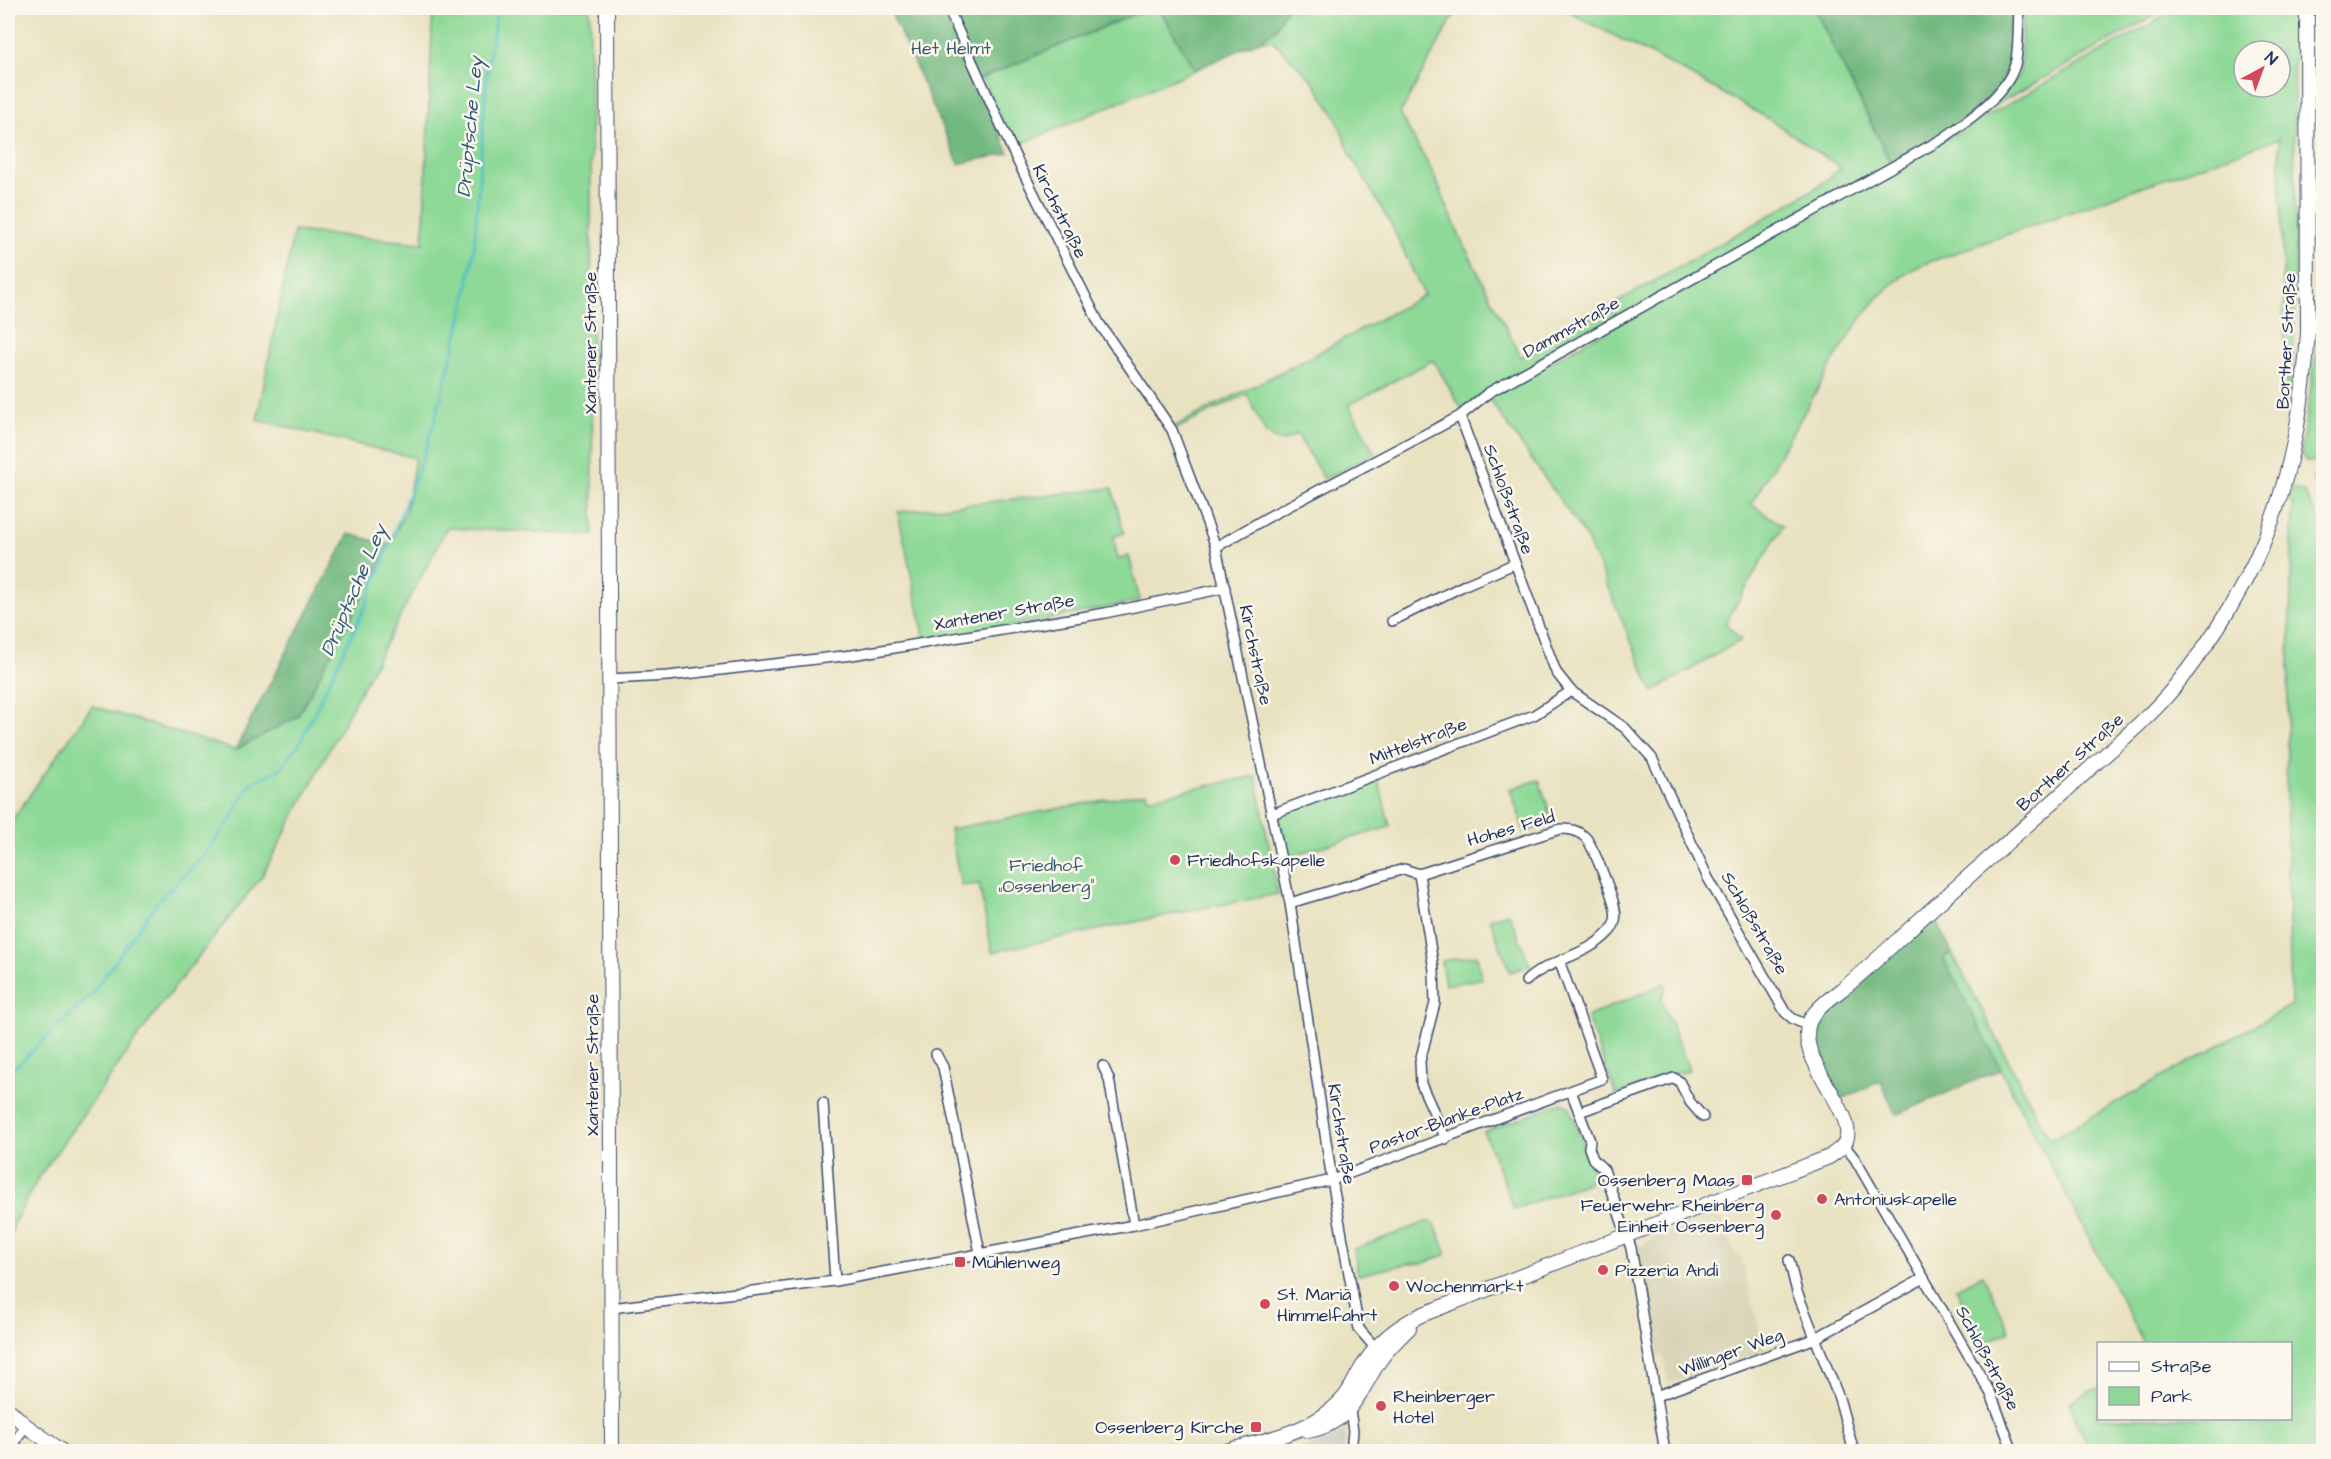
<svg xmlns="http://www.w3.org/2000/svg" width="2331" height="1459" font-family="'Architects Daughter',sans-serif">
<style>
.built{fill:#d6d2b4}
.industrial{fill:#c5c5b8}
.green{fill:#8ed997;stroke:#54847a;stroke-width:1.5;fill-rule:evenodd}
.forest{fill:#72b980;stroke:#46746f;stroke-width:1.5}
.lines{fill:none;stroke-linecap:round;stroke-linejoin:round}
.stream{stroke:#4fbdc5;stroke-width:3}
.street-casing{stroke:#3a4a6d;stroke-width:12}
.secondary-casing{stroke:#3a4a6d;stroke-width:16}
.street{stroke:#fff;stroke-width:9}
.secondary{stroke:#fff;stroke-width:14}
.poi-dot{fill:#d1495b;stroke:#fbf7ec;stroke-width:2}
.labels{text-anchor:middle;stroke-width:5;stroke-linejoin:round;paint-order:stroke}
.park-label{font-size:18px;fill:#385a6c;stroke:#fbf7ec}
.street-label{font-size:18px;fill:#1b2f5e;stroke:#fbf7ec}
.poi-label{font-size:18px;fill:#1b2f5e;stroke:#fbf7ec;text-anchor:start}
.water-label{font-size:20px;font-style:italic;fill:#2b5a7d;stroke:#fbf7ec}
</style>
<rect width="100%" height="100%" fill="#fbf7ec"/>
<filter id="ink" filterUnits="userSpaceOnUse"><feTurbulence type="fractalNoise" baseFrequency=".0167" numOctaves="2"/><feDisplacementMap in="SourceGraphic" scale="12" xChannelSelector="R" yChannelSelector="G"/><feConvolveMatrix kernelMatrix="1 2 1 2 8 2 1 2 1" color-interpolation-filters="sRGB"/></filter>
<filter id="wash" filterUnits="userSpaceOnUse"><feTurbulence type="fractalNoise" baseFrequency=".008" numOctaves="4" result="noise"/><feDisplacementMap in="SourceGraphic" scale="24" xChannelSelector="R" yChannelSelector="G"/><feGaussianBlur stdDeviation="1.35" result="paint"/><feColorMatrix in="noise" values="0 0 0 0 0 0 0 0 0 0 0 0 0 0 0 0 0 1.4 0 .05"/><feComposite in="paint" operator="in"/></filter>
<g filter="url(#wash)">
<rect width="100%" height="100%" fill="#e9e2c1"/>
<polygon class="built" points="1716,1208 1736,1255 1740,1254 1765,1351 1669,1384 1664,1357 1655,1354 1637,1249 1652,1238"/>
<polygon class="industrial" points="1346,1431 1344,1451 1290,1451 1313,1446"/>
<g class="green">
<polygon points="433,8 590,8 593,535 447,528 262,876 160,1006 39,1177 14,1223 8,1243 8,850 14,840 8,835 8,826 92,706 235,750 298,716 406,512 415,458 257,420 294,231 423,243"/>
<polygon points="1149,8 1159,8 1195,70 1014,147 982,78"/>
<polygon points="1286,8 1458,8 1400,114 1434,175 1460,237 1521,357 1767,217 1820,185 1841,168 1769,119 1683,71 1561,8 1814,8 1891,164 1485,393 1461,408 1433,360 1349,405 1375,454 1324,479 1297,434 1281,442 1266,434 1247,394 1176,429 1175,426 1305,360 1424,295 1392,226 1351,156 1335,115 1312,80 1272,40 1261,40 1276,28"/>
<polygon points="2023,8 2168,8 1985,111 2020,74"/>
<path d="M2179,8H2293L2296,269L2292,383L2285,413L2286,384L2279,138L1921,265C1868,292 1842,348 1813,397C1792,433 1772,468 1751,504L1783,526L1725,623L1741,640L1653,692L1586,537L1488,397ZM2244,51H2280V87H2244Z"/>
<polygon points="2320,8 2323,8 2323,1451 2089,1451 2069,1402 2098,1388 2098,1418 2290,1418 2290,1344 2144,1343 1942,958 1952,953 2050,1140 2291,1005 2286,785 2293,503 2288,501 2292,488 2304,492 2322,527 2322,501 2313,477 2319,472 2317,462 2306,462 2301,453 2317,346 2321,144"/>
<polygon points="1112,488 1124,533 1113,537 1118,559 1129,556 1140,601 1006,627 925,640 898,512"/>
<polygon points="1256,776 1278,894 1178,913 992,952 979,884 961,886 950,829 1146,792 1148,798"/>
<polygon points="1378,778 1390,827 1285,857 1279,816"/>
<polygon points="1539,780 1553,823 1525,832 1510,789"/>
<polygon points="1509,913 1530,965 1510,972 1490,919"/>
<polygon points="1477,955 1481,979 1445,985 1441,961"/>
<polygon points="1665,983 1666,988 1661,999 1689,1070 1682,1073 1680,1071 1616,1095 1587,1017"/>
<polygon points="1561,1103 1569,1106 1595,1178 1590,1182 1514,1209 1484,1132"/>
<polygon points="1429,1221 1435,1224 1447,1254 1424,1263 1408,1264 1358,1275 1354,1249"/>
<polygon points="1983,1275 2010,1331 1982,1344 1956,1288"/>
</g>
<g class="forest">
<polygon points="889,8 1149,8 975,81 1009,153 959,164"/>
<polygon points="1159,8 1286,8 1276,28 1261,40 1195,70"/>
<polygon points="1814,8 2019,8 2016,62 2008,79 1944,138 1892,165"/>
<polygon points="2320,8 2324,8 2324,143 2321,144"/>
<polygon points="349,534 390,545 297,717 235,750"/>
<polygon points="1934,917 1952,953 1943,958 2001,1069 1896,1115 1881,1081 1842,1099 1814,1044 1813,1030 1821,1015"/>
</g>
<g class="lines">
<polyline class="stream" points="8,1074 91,995 158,901 207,852 231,819 249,786 257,780 279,770 299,744 366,605 424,455 437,413 465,304 474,248 487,71 497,8"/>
</g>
</g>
<g filter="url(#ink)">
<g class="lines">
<defs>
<g id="street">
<polyline points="948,8 1014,154 1099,323 1172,430 1216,547 1290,903 1332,1180 1359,1329 1378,1351"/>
<polyline points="1460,416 1556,672 1571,691 1625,728 1652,758 1708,878 1785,1012 1793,1019 1807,1025"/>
<path d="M1216,547L1270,516L1460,416L1488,393L1944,138C1968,120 2011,92 2016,60C2019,43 2018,25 2019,8"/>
<polyline points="1392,621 1467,584 1514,564"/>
<polyline points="609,679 668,676 852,655 1105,613 1225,588"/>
<polyline points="1272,814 1534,715 1571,691"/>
<polyline points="1419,874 1434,970 1435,1003 1420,1061 1421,1084 1446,1139"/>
<path d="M1290,903L1404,869L1419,874L1560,829C1571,829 1577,830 1585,837C1593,845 1614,899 1615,910C1617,918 1614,927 1609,932C1588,956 1545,961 1526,981"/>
<polyline points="936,1054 943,1067 980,1253"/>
<polyline points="1103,1066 1109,1079 1134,1225"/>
<polyline points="1571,1091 1590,1141 1589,1148 1593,1159 1604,1170 1631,1248 1665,1452"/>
<polyline points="823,1103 835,1281"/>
<polyline points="1579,1112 1674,1078 1679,1081 1690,1102 1703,1117"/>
<polyline points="1844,1145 1855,1159 1991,1394 2013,1452"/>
<polyline points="1789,1260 1797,1292 1839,1398 1854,1452"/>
<polyline points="611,1308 835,1281 1134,1225 1332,1180 1602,1079 1560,963"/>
<polyline points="1656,1396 1816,1338 1924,1278"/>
<polyline points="1347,1408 1350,1410 1353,1431 1351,1452"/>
<polyline points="10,1452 25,1425"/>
</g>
<g id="secondary">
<polyline points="607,8 612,1452"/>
<polyline points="8,1409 25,1425 63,1452"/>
<path d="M1308,1431C1350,1423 1358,1395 1378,1363C1386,1350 1398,1339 1409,1328"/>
<path d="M1223,1452C1264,1440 1311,1433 1341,1401C1351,1391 1355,1378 1363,1366C1377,1342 1396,1327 1421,1315L1829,1157C1835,1153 1841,1149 1845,1143C1862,1112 1784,1052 1814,1014C1826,999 1843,990 1857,977C1886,952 1913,925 1942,900C1994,854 2046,809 2097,762C2123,739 2150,716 2172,690C2264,577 2299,476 2308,332L2307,8"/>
</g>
</defs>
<use href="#street" class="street-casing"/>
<use href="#secondary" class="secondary-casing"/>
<use href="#street" class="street"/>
<use href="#secondary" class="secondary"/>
</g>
</g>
<g class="poi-dot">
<circle cx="1175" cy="860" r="6"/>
<rect x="1741" y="1174" width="12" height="12" rx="3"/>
<circle cx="1822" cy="1199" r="6"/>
<circle cx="1776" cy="1215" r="6"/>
<rect x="954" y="1256" width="12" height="12" rx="3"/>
<circle cx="1603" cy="1270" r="6"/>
<circle cx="1394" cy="1286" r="6"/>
<circle cx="1265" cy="1304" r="6"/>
<circle cx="1381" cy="1406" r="6"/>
<rect x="1250" y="1421" width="12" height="12" rx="3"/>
</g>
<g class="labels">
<g class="park-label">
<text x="951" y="54">Het Helmt</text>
<text x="1046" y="871">Friedhof<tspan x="1046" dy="21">„Ossenberg“</tspan></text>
</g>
<g class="street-label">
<text transform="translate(1060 211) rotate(64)" y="6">Kirchstraße</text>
<text transform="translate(1571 327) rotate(-29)" y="6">Dammstraße</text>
<text transform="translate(2286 341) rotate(-87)" y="6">Borther Straße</text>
<text transform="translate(590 343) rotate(-90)" y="6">Xantener Straße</text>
<text transform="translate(1509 499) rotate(70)" y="6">Schloßstraße</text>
<text transform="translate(1004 612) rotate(-10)" y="6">Xantener Straße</text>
<text transform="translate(1256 655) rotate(78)" y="6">Kirchstraße</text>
<text transform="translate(1418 741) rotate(-21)" y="6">Mittelstraße</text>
<text transform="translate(2070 762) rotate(-42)" y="6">Borther Straße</text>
<text transform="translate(1511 828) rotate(-16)" y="6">Hohes Feld</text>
<text transform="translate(1755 923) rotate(60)" y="6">Schloßstraße</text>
<text transform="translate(592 1065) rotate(-90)" y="6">Xantener Straße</text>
<text transform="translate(1446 1120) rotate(-20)" y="6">Pastor-Blanke-Platz</text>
<text transform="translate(1342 1134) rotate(81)" y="6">Kirchstraße</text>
<text transform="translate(1731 1352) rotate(-20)" y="6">Willinger Weg</text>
<text transform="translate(1988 1358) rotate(62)" y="6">Schloßstraße</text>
</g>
<g class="poi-label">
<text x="1187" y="866">Friedhofskapelle</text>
<text x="1735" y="1186" text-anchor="end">Ossenberg Maas</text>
<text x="1834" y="1205">Antoniuskapelle</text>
<text x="1764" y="1211" text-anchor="end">Feuerwehr Rheinberg<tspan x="1764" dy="21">Einheit Ossenberg</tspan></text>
<text x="972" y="1268">Mühlenweg</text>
<text x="1615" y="1276">Pizzeria Andi</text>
<text x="1406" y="1292">Wochenmarkt</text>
<text x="1277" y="1300">St. Mariä<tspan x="1277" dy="21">Himmelfahrt</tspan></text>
<text x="1393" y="1402">Rheinberger<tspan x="1393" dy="21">Hotel</tspan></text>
<text x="1244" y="1433" text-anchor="end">Ossenberg Kirche</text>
</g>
<g class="water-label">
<text transform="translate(469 127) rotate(-85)" y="7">Drüptsche Ley</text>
<text transform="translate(353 590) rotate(-67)" y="7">Drüptsche Ley</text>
</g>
</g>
<rect width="2331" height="1459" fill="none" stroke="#fbf7ec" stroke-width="30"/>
<rect x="2097" y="1342" width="195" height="78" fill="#fbf7ec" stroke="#a1a7b3" stroke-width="1.5"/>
<rect x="2109" y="1362" width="30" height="9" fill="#ffffff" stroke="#a1a7b3" stroke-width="1.5"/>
<text x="2151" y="1372" font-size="18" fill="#1b2f5e">Straße</text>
<rect x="2109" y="1387" width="30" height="18" fill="#8ed997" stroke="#a1a7b3" stroke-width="1.5"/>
<text x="2151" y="1402" font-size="18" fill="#1b2f5e">Park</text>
<g transform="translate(2262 69) rotate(41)"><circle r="28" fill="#fbf7ec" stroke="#a1a7b3" stroke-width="1.5"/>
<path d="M0-4.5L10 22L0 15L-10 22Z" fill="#d1495b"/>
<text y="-9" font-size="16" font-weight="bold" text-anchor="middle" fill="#1b2f5e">N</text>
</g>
</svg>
